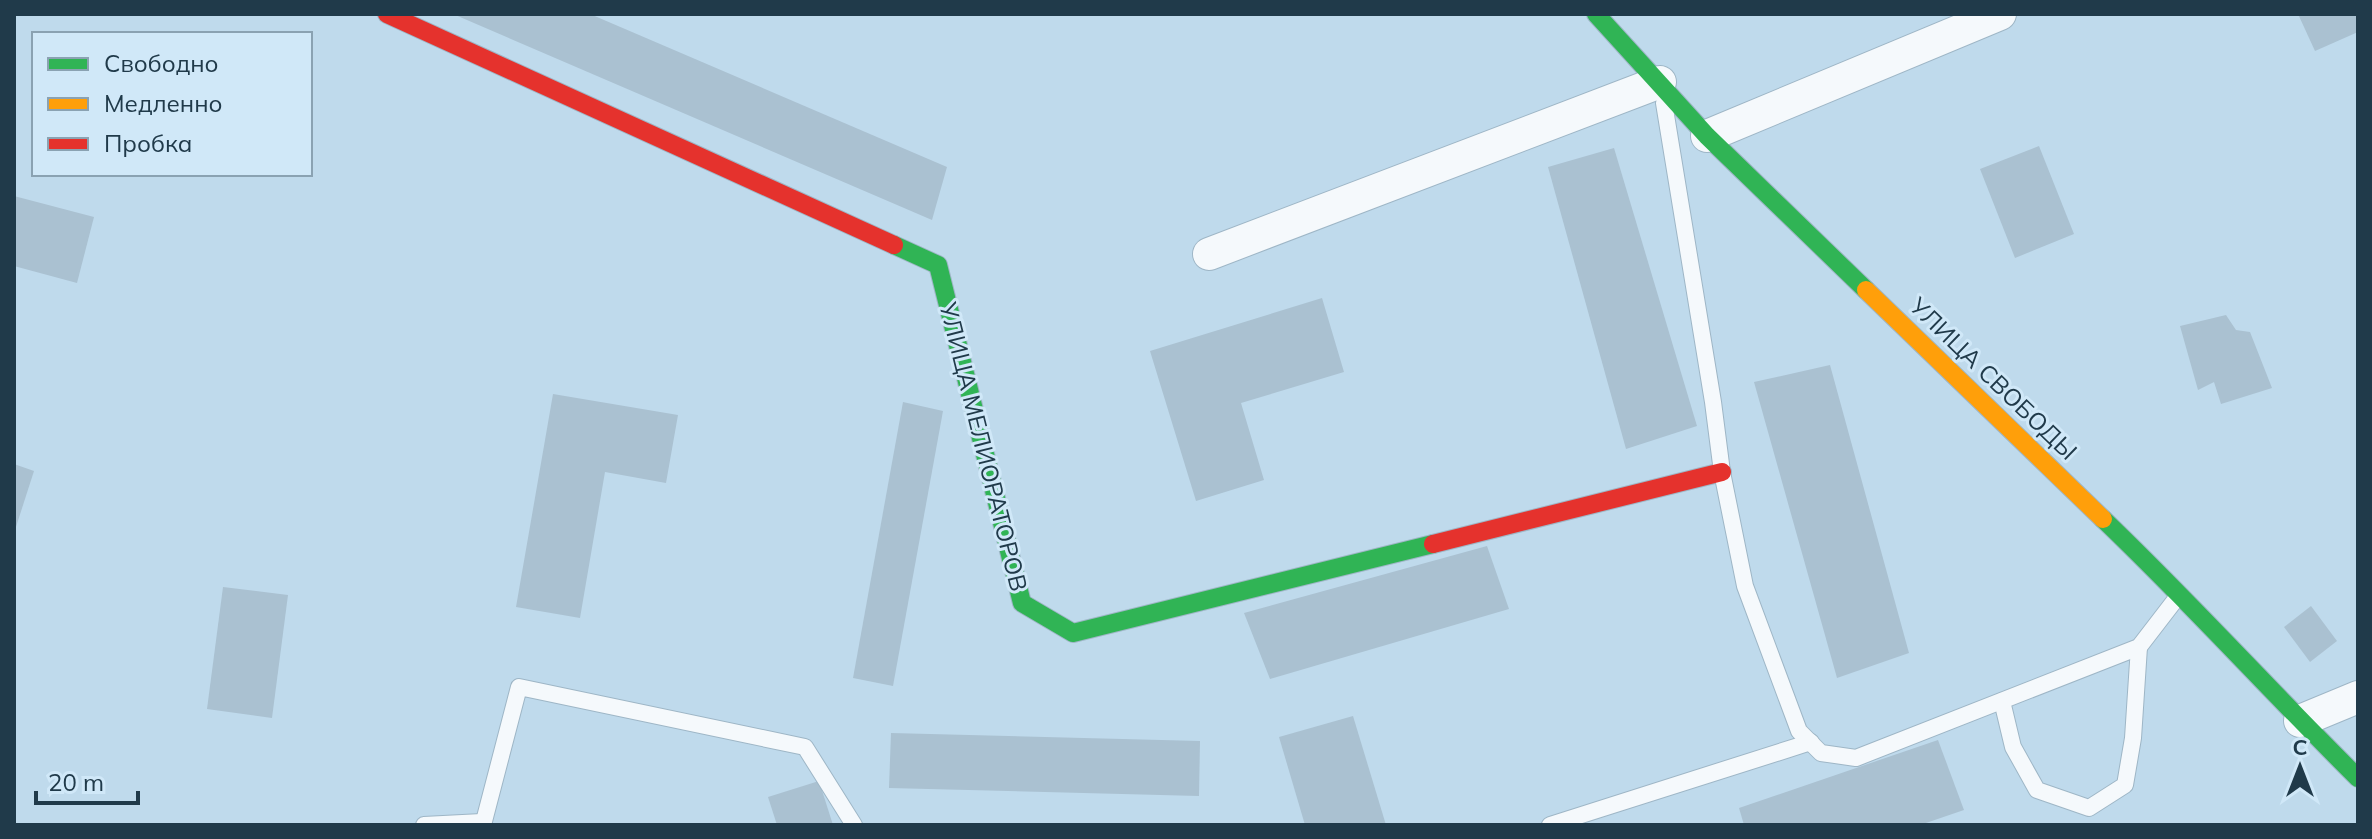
<svg xmlns="http://www.w3.org/2000/svg" width="2372" height="839" font-family="Mulish,sans-serif">
<style>
.building{fill:#aac1d1}
.lines{fill:none;stroke-linecap:round;stroke-linejoin:round}
.lane-casing{stroke:#9eb6c6;stroke-width:18}
.street-casing{stroke:#9eb6c6;stroke-width:34}
.fast-casing{stroke:#9eb6c6;stroke-width:20}
.slow-casing{stroke:#9eb6c6;stroke-width:20}
.jam-casing{stroke:#9eb6c6;stroke-width:20}
.lane{stroke:#f5f9fc;stroke-width:16}
.street{stroke:#f5f9fc;stroke-width:32}
.fast{stroke:#30b455;stroke-width:18}
.slow{stroke:#ff9f0a;stroke-width:18}
.jam{stroke:#e5322d;stroke-width:18}
.labels{text-anchor:middle;stroke-width:6;stroke-linejoin:round;paint-order:stroke}
.street-label{font-size:24px;fill:#203a4a;stroke:#d0e8f8}
</style>
<rect width="100%" height="100%" fill="#bfdaec"/>
<g class="building">
<polygon points="453,14 590,14 947,167 932,220"/>
<polygon points="2298,14 2358,14 2358,32 2315,51"/>
<polygon points="2039,146 2074,234 2015,258 1980,169"/>
<polygon points="1614,148 1697,426 1626,449 1548,167"/>
<polygon points="14,196 94,217 77,283 14,266"/>
<polygon points="1322,298 1344,372 1241,403 1264,480 1196,501 1150,351"/>
<polygon points="2226,315 2236,330 2250,332 2272,388 2221,404 2214,382 2198,390 2180,326"/>
<polygon points="1830,365 1909,653 1837,678 1754,382"/>
<polygon points="553,394 678,415 666,483 605,472 580,618 516,607"/>
<polygon points="903,402 943,411 893,686 853,678"/>
<polygon points="14,464 34,471 15,530 14,530"/>
<polygon points="1487,546 1509,609 1270,679 1244,613"/>
<polygon points="223,587 288,595 272,718 207,709"/>
<polygon points="2311,606 2337,641 2310,662 2284,627"/>
<polygon points="1353,716 1386,825 1305,825 1279,737"/>
<polygon points="891,733 1200,741 1199,796 889,788"/>
<polygon points="1938,740 1964,810 1920,825 1744,825 1739,808"/>
<polygon points="819,781 833,825 777,825 768,797"/>
</g>
<g class="lines">
<defs>
<g id="lane">
<polyline points="1664,103 1713,402 1722,472 1745,586 1799,731 1821,753 1856,758 2139,647 2179,595"/>
<polyline points="2002,701 2013,747 2037,790 2089,808 2125,785 2133,738 2139,647"/>
<polyline points="424,825 482,822"/>
<polyline points="483,825 519,687 805,747 854,825"/>
<polyline points="1550,825 1811,742"/>
</g>
<g id="street">
<polyline points="1707,136 2000,14"/>
<polyline points="1209,254 1660,82"/>
<polyline points="2300,721 2358,697"/>
</g>
<g id="fast">
<polyline points="1596,14 1707,136 1866,290"/>
<polyline points="894,245 938,265 1022,603 1073,633 1433,544"/>
<path d="M2103,519C2191,603 2272,693 2358,778"/>
</g>
<polyline id="slow" points="1866,290 2103,519"/>
<g id="jam">
<polyline points="387,14 894,245"/>
<polyline points="1433,544 1722,472"/>
</g>
</defs>
<use href="#lane" class="lane-casing"/>
<use href="#street" class="street-casing"/>
<use href="#fast" class="fast-casing"/>
<use href="#slow" class="slow-casing"/>
<use href="#jam" class="jam-casing"/>
<use href="#lane" class="lane"/>
<use href="#street" class="street"/>
<use href="#fast" class="fast"/>
<use href="#slow" class="slow"/>
<use href="#jam" class="jam"/>
</g>
<g class="labels">
<g class="street-label">
<text transform="translate(1993 379) rotate(44)" y="8">УЛИЦА СВОБОДЫ</text>
<text transform="translate(983 447) rotate(76)" y="8">УЛИЦА МЕЛИОРАТОРОВ</text>
</g>
</g>
<rect width="2372" height="839" fill="none" stroke="#203a4a" stroke-width="32"/>
<rect x="32" y="32" width="280" height="144" fill="#d0e8f8" stroke="#8aa2b2" stroke-width="2"/>
<rect x="48" y="58" width="40" height="12" fill="#30b455" stroke="#8aa2b2" stroke-width="2"/>
<text x="104" y="72" font-size="24" fill="#203a4a">Свободно</text>
<rect x="48" y="98" width="40" height="12" fill="#ff9f0a" stroke="#8aa2b2" stroke-width="2"/>
<text x="104" y="112" font-size="24" fill="#203a4a">Медленно</text>
<rect x="48" y="138" width="40" height="12" fill="#e5322d" stroke="#8aa2b2" stroke-width="2"/>
<text x="104" y="152" font-size="24" fill="#203a4a">Пробка</text>
<g transform="translate(2300 767)" stroke="#d0e8f8" stroke-width="6" paint-order="stroke">
<path d="M0-6L14 30L0 20L-14 30Z" fill="#203a4a"/>
<text y="-12" font-size="22" font-weight="bold" text-anchor="middle" fill="#203a4a">С</text>
</g>
<path d="M36 791v12h102v-12" fill="none" stroke="#203a4a" stroke-width="4"/>
<text x="48" y="791" font-size="24" fill="#203a4a" stroke="#d0e8f8" stroke-width="6" paint-order="stroke">20 m</text>
</svg>
